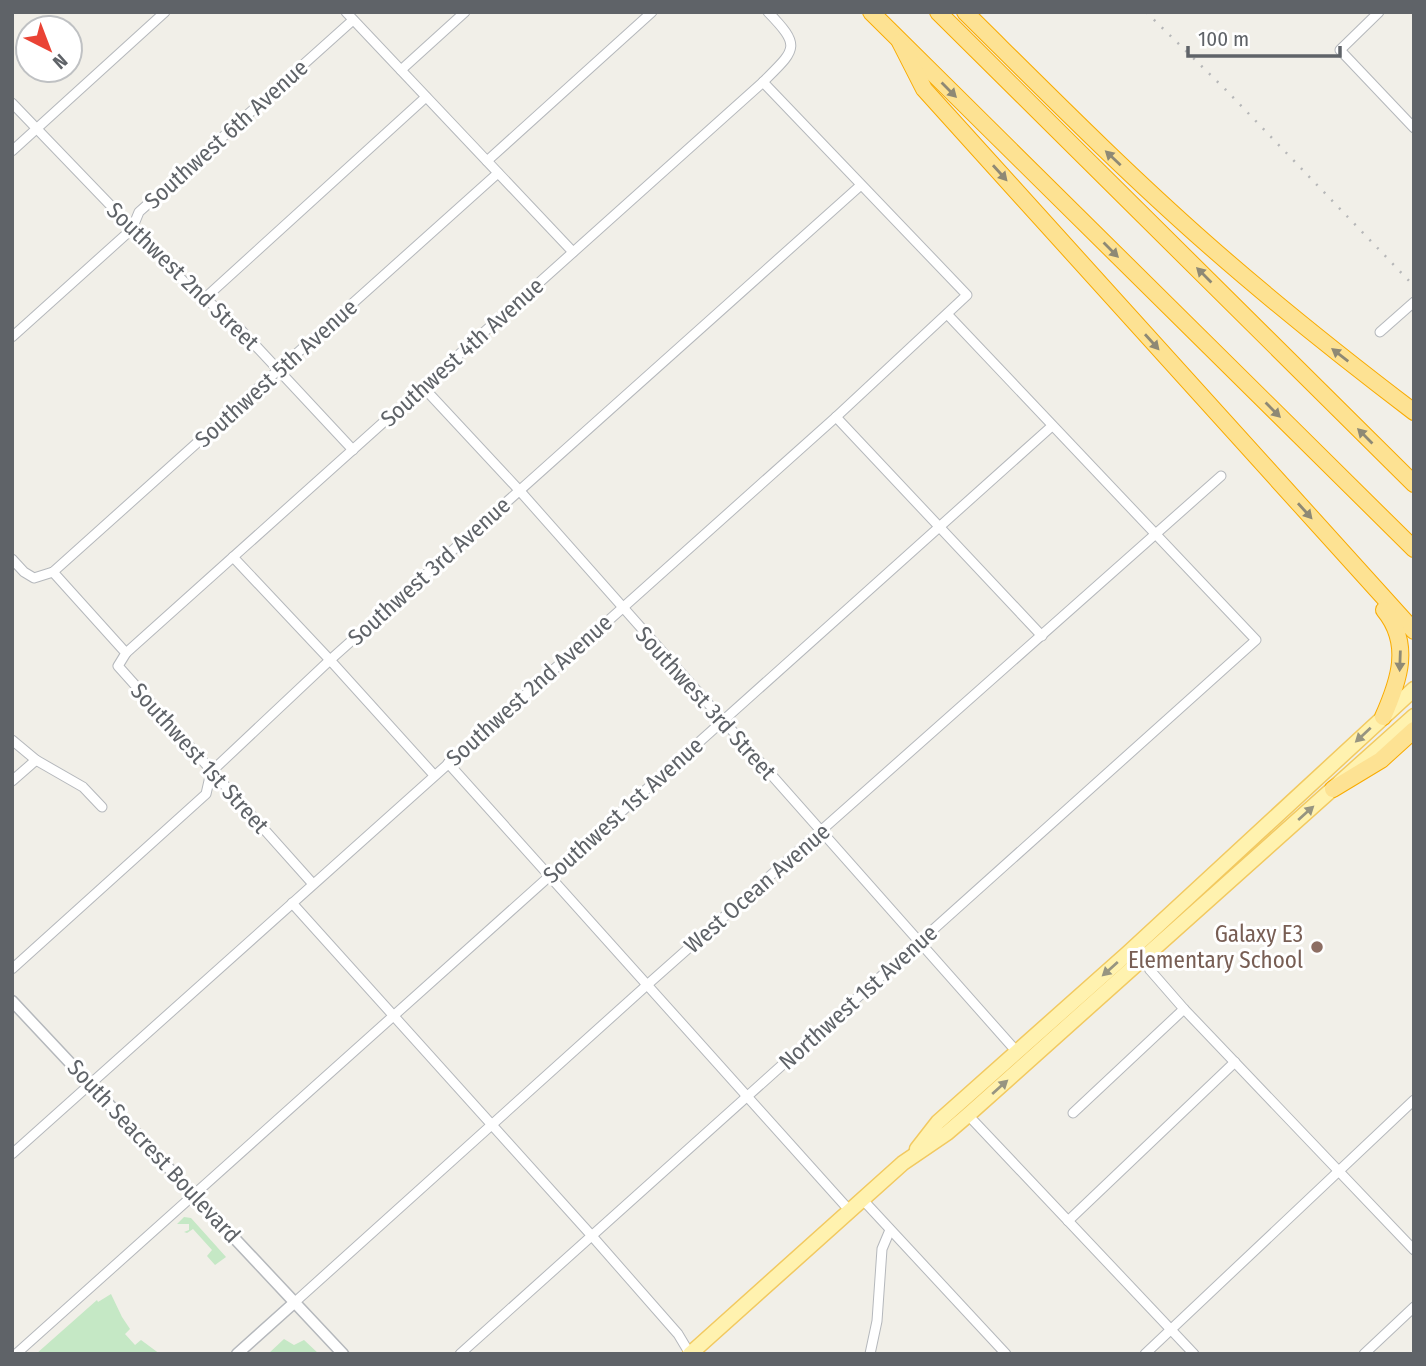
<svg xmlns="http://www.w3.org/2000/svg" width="1426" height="1366" font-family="'Fira Sans Condensed',sans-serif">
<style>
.green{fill:#c5e8c5}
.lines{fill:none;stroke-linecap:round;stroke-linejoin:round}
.minor-casing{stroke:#b5b8bc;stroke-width:11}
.tertiary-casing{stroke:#b5b8bc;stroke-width:13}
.primary-casing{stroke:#f2c960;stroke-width:17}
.motorway-casing{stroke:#f9ab00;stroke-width:18}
.minor{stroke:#fff;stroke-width:9}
.tertiary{stroke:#fff;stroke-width:10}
.primary{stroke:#fff2af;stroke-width:14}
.motorway{stroke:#fde293;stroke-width:16}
.rail{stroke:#b6b7b8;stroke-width:2.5;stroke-dasharray:2 9;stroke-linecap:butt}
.oneway{fill:#8e8975}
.oneway2{fill:#979581}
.education-dot{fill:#8d6e63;stroke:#fff;stroke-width:2.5}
.labels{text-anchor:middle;stroke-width:6;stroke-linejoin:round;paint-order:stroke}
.street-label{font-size:23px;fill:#5f6368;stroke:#fff}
.education-label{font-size:23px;fill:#785e54;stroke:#fff;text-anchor:end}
</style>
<rect width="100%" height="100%" fill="#f1efe8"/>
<g class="green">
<polygon points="184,1217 191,1218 226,1257 215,1265 207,1256 212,1250 193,1229 187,1233 184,1232 189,1230 189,1224 177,1224"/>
<polygon points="111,1294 122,1317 130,1329 125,1334 135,1345 141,1340 160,1354 36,1354 97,1300 98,1302"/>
<polygon points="284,1339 294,1345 304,1340 319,1354 268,1354"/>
</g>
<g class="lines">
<defs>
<g id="minor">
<polyline points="346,12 573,252"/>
<polyline points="1379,12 1340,50 1414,128"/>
<polyline points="401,70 465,12"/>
<polyline points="12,103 192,290 205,298 241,330 353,450"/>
<polyline points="12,151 165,12"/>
<polyline points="487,161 652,12"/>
<polyline points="205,298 426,97"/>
<polyline points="1380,332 1414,302"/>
<polyline points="12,337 132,229 139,212 353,20"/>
<polyline points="423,387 519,490 1017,1052"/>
<polyline points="836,417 1042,636"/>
<polyline points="233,557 330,660 434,775"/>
<polyline points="12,559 24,572 34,578 53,572 126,653 118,666 313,884"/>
<polyline points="53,572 498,173"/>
<path d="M126,653L763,82C796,49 802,47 768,12"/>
<polyline points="12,740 36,760 83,787 102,807"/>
<polyline points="448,763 850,1211"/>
<polyline points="12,781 36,760"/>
<polyline points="292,903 592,1236 678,1334 690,1354"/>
<polyline points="1144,959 1150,970 1184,1009 1414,1250"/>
<polyline points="12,969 206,794 211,772 330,660 861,185"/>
<polyline points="1073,1113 1184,1009"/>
<polyline points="968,1115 1194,1354"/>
<polyline points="12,1154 836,417 967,295 763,82"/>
<polyline points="863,1200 1006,1354"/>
<polyline points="1068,1221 1235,1062"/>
<polyline points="295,1302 647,985 1221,476"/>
<polyline points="16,1354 1052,426"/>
<polyline points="460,1354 1256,640 948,315"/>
<polyline points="870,1354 877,1321 882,1249 890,1230"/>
<polyline points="1145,1354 1414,1100"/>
<polyline points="1364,1354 1414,1307"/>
</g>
<g id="tertiary">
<polyline points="12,1001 343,1354"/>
<polyline points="237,1354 295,1302"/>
</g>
<g id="primary">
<polyline points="917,1149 938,1122 1128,953 1414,689"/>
<polyline points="690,1354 903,1163 947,1133 968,1115 1414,716"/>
</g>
<g id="motorway">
<polyline points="871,12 1414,549"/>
<polyline points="938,12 1414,484"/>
<path d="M965,12C1045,91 1123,170 1207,244C1274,303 1343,358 1414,412"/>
<polyline points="900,42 924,89 1414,631"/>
<path d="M1383,717C1399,681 1412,644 1384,610"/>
<polyline points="1333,789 1381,760 1414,730"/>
</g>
</defs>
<use href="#minor" class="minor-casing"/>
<use href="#tertiary" class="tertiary-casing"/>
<use href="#primary" class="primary-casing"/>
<use href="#motorway" class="motorway-casing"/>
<use href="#minor" class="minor"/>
<use href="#tertiary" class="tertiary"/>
<use href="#primary" class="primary"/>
<use href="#motorway" class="motorway"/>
<polyline class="rail" points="1146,12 1226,90 1414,286"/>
</g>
<defs><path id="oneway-solid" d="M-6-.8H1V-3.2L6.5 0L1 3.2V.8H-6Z" transform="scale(1.75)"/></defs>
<g class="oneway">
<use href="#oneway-solid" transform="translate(949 90) rotate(45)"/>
<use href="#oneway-solid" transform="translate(1113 158) rotate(-137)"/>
<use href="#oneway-solid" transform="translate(1000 173) rotate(48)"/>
<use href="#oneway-solid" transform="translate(1111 250) rotate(45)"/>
<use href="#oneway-solid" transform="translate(1204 275) rotate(-135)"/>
<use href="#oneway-solid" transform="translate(1152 342) rotate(48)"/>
<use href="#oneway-solid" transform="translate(1340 355) rotate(-142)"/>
<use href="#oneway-solid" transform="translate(1273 410) rotate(45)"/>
<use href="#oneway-solid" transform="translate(1365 436) rotate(-135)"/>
<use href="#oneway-solid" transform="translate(1305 511) rotate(48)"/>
<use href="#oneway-solid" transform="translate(1400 661) rotate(92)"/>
</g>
<g class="oneway2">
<use href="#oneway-solid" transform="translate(1363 735) rotate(137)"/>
<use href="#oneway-solid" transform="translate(1306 813) rotate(-42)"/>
<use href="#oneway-solid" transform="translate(1110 969) rotate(138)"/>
<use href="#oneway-solid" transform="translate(1000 1087) rotate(-42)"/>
</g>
<circle class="education-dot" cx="1317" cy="947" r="7"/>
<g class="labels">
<g class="street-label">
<text transform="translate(226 134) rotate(-42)" y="8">Southwest 6th Avenue</text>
<text transform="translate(183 276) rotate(44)" y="8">Southwest 2nd Street</text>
<text transform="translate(462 352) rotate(-42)" y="8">Southwest 4th Avenue</text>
<text transform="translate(276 373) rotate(-42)" y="8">Southwest 5th Avenue</text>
<text transform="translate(429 571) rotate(-42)" y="8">Southwest 3rd Avenue</text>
<text transform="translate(529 690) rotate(-42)" y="8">Southwest 2nd Avenue</text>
<text transform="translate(706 703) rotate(48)" y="8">Southwest 3rd Street</text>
<text transform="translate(200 758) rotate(48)" y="8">Southwest 1st Street</text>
<text transform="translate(623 810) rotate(-42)" y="8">Southwest 1st Avenue</text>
<text transform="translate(757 888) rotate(-41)" y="8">West Ocean Avenue</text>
<text transform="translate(858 997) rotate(-42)" y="8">Northwest 1st Avenue</text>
<text transform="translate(154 1151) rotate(47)" y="8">South Seacrest Boulevard</text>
</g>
<g class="education-label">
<text x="1303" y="942">Galaxy E3<tspan x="1303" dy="26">Elementary School</tspan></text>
</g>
</g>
<rect width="1426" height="1366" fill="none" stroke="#5f6368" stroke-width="28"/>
<g transform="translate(49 49) rotate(138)"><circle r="33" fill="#ffffff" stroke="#bfc1c3" stroke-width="2"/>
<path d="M0-5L12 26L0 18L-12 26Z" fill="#ea4335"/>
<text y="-10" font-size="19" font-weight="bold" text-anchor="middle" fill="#5f6368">N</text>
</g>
<path d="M1188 46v10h152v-10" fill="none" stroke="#5f6368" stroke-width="3.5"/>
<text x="1198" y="46" font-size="21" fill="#5f6368" stroke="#ffffff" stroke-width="5" paint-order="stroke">100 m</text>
</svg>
